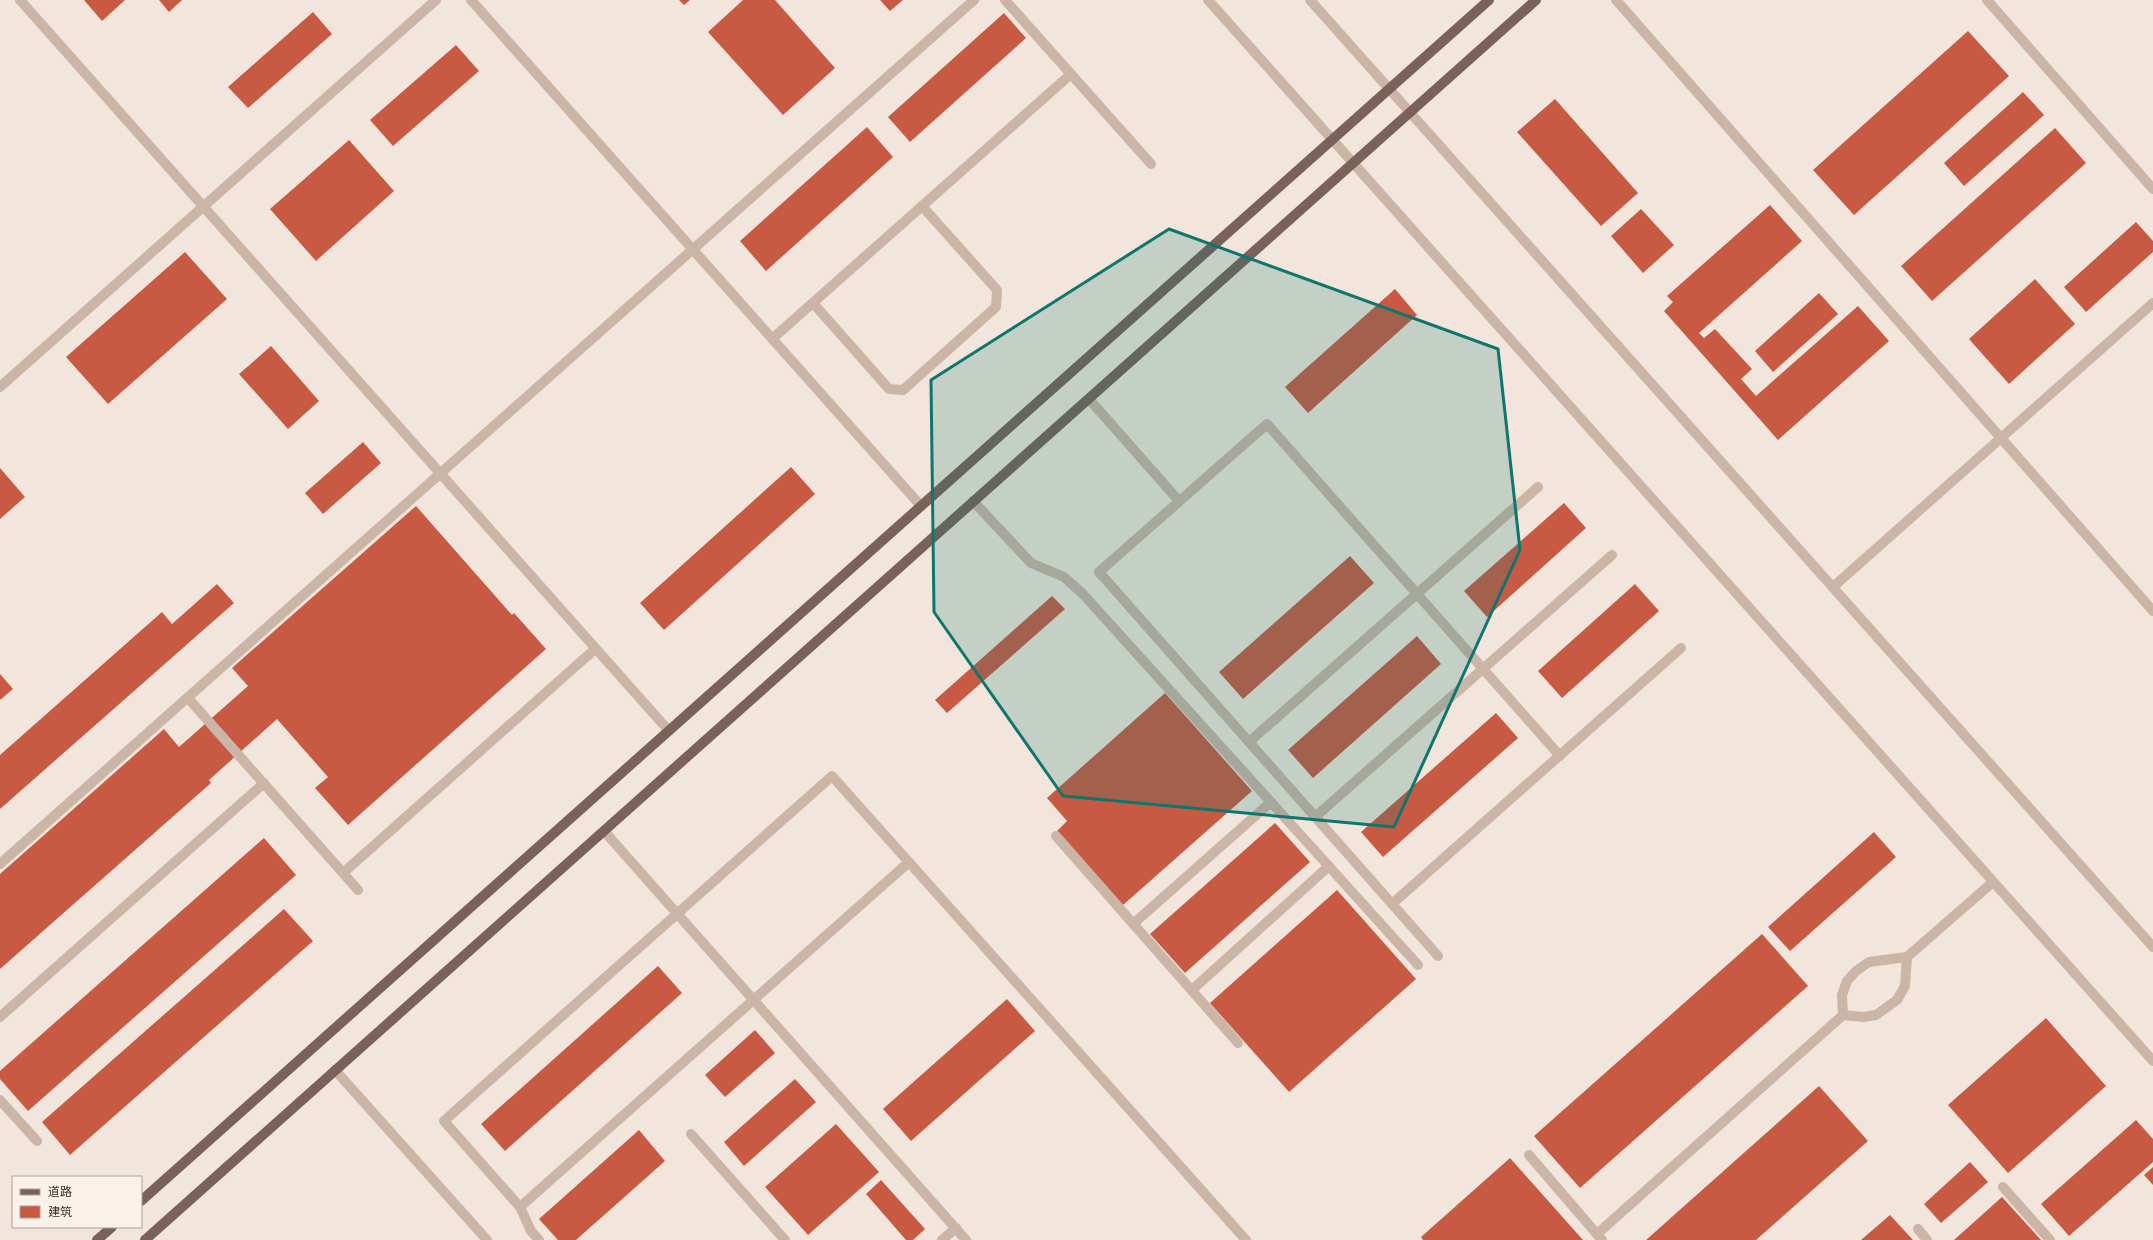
<svg xmlns="http://www.w3.org/2000/svg" width="2153" height="1240" font-family="Mulish,'Noto Sans SC',sans-serif">
<style>
.building{fill:#c85a44}
.lines{fill:none;stroke-linecap:round;stroke-linejoin:round}
.minor{stroke:#cbb5a7;stroke-width:10}
.major{stroke:#7a6159;stroke-width:10}
.marked{fill:#0f766e;fill-opacity:0.2;stroke:#0f766e;stroke-width:3;stroke-linejoin:round}
</style>
<rect width="100%" height="100%" fill="#f2e6dc"/>
<g class="building">
<polygon points="84,0 125,0 102,21"/>
<polygon points="159,0 182,0 169,12"/>
<polygon points="679,0 690,0 684,5"/>
<polygon points="743,0 775,0 835,68 783,115 708,32"/>
<polygon points="880,0 903,0 890,11"/>
<polygon points="313,12 332,34 248,108 228,87"/>
<polygon points="1004,13 1026,38 910,142 888,117"/>
<polygon points="1968,31 2009,76 1854,215 1813,170"/>
<polygon points="456,45 479,71 393,146 370,120"/>
<polygon points="2023,92 2044,115 1964,186 1944,163"/>
<polygon points="1555,99 1638,193 1601,226 1517,132"/>
<polygon points="867,127 893,157 766,271 740,241"/>
<polygon points="2055,128 2086,163 1932,301 1901,266"/>
<polygon points="349,140 394,191 316,261 270,209"/>
<polygon points="1770,205 1802,241 1699,333 1704,338 1715,329 1752,369 1741,379 1756,396 1858,306 1889,341 1778,440 1664,311 1673,302 1667,296"/>
<polygon points="1641,209 1674,245 1643,273 1611,236"/>
<polygon points="2136,222 2153,241 2153,252 2086,312 2064,287"/>
<polygon points="185,252 227,299 108,404 66,357"/>
<polygon points="2035,279 2075,324 2009,384 1969,339"/>
<polygon points="1395,289 1417,315 1308,413 1285,387"/>
<polygon points="1819,293 1838,314 1773,372 1755,351"/>
<polygon points="271,346 319,401 288,429 239,374"/>
<polygon points="363,442 381,463 323,514 305,493"/>
<polygon points="791,467 815,494 664,630 640,603"/>
<polygon points="0,468 25,497 0,519"/>
<polygon points="1564,503 1586,528 1487,617 1464,591"/>
<polygon points="416,506 512,615 514,613 546,649 348,825 315,788 328,777 277,719 209,780 211,783 0,969 0,874 164,729 179,747 248,686 232,668"/>
<polygon points="1350,556 1374,583 1243,699 1219,672"/>
<polygon points="217,584 234,603 0,809 0,755 162,612 172,624"/>
<polygon points="1635,584 1659,611 1562,698 1538,671"/>
<polygon points="1052,596 1065,609 947,713 935,700"/>
<polygon points="1417,636 1441,664 1313,778 1288,750"/>
<polygon points="0,674 13,689 0,700"/>
<polygon points="1165,693 1252,791 1123,905 1057,831 1067,821 1047,798"/>
<polygon points="1496,713 1518,738 1383,857 1361,832"/>
<polygon points="1275,823 1310,862 1185,973 1150,934"/>
<polygon points="1874,832 1896,857 1790,951 1768,927"/>
<polygon points="264,838 296,875 28,1111 0,1079 0,1071"/>
<polygon points="1337,890 1416,979 1289,1092 1210,1003"/>
<polygon points="284,909 313,941 70,1155 42,1122"/>
<polygon points="1762,934 1808,986 1580,1188 1534,1136"/>
<polygon points="658,966 682,993 505,1151 481,1124"/>
<polygon points="1007,999 1035,1031 911,1141 883,1109"/>
<polygon points="2046,1018 2106,1086 2008,1173 1948,1105"/>
<polygon points="755,1030 775,1053 725,1097 705,1075"/>
<polygon points="795,1079 816,1102 744,1166 724,1142"/>
<polygon points="1819,1086 1868,1141 1756,1240 1646,1240"/>
<polygon points="2136,1120 2153,1139 2153,1162 2069,1236 2041,1204"/>
<polygon points="836,1124 879,1172 808,1235 765,1187"/>
<polygon points="639,1130 665,1161 576,1240 558,1240 539,1219"/>
<polygon points="1510,1158 1583,1240 1423,1240 1421,1237"/>
<polygon points="1970,1162 1988,1182 1941,1223 1924,1204"/>
<polygon points="2153,1167 2153,1185 2144,1175"/>
<polygon points="881,1180 925,1229 913,1240 906,1240 866,1194"/>
<polygon points="2002,1197 2041,1240 1954,1240"/>
<polygon points="1890,1215 1913,1240 1861,1240"/>
</g>
<g class="lines">
<g class="minor">
<polyline points="20,0 669,731"/>
<polyline points="471,0 921,506"/>
<polyline points="1005,0 1151,164"/>
<polyline points="1208,0 2153,1061"/>
<polyline points="1310,0 2153,947"/>
<polyline points="1616,0 2153,611"/>
<polyline points="1987,0 2153,189"/>
<polyline points="813,303 889,389 903,390 996,307 997,290 922,206"/>
<polyline points="772,339 1071,74"/>
<polyline points="0,387 436,0"/>
<polyline points="1089,399 1179,501"/>
<polyline points="973,501 1031,563 1064,577 1082,593 1418,965"/>
<polyline points="1833,587 2153,303"/>
<polyline points="188,698 358,890"/>
<polyline points="1249,742 1538,487"/>
<polyline points="1315,817 1612,555"/>
<polyline points="604,831 966,1240"/>
<polyline points="1056,836 1238,1043"/>
<polyline points="0,864 974,0"/>
<polyline points="343,873 595,649"/>
<polyline points="1392,904 1681,648"/>
<polyline points="1133,924 1271,802"/>
<polyline points="1438,956 1099,572 1267,424 1560,756"/>
<polyline points="1192,990 1329,866"/>
<polyline points="1843,1015 1842,995 1847,981 1856,971 1869,962 1907,957 1993,882"/>
<polyline points="0,1017 264,783"/>
<polyline points="335,1070 487,1240"/>
<polyline points="0,1100 37,1141"/>
<polyline points="691,1134 785,1240"/>
<polyline points="1529,1155 1602,1240"/>
<polyline points="2003,1187 2050,1240"/>
<polyline points="520,1207 909,862"/>
<polyline points="1918,1229 1927,1240"/>
<polyline points="1597,1234 1843,1015 1863,1017 1876,1015 1897,1000 1905,986 1907,957"/>
<polyline points="539,1240 531,1231 520,1207 444,1121 832,776 1246,1240"/>
<polyline points="942,1240 956,1228"/>
</g>
<g class="major">
<polyline points="141,1201 1489,0"/>
<polyline points="97,1240 112,1227"/>
<polyline points="145,1240 1536,0"/>
</g>
</g>
<path class="marked" d="M1169,229L1498,349L1520,550L1394,827L1063,796L934,612L931,380Z"/>
<rect x="12" y="1176" width="130" height="52" fill="#faf1e8" stroke="#aca29b"/>
<rect x="20" y="1189" width="20" height="6" fill="#7a6159" stroke="#aca29b"/>
<text x="48" y="1196" font-size="12" fill="#372c28">道路</text>
<rect x="20" y="1206" width="20" height="12" fill="#c85a44" stroke="#aca29b"/>
<text x="48" y="1216" font-size="12" fill="#372c28">建筑</text>
</svg>
